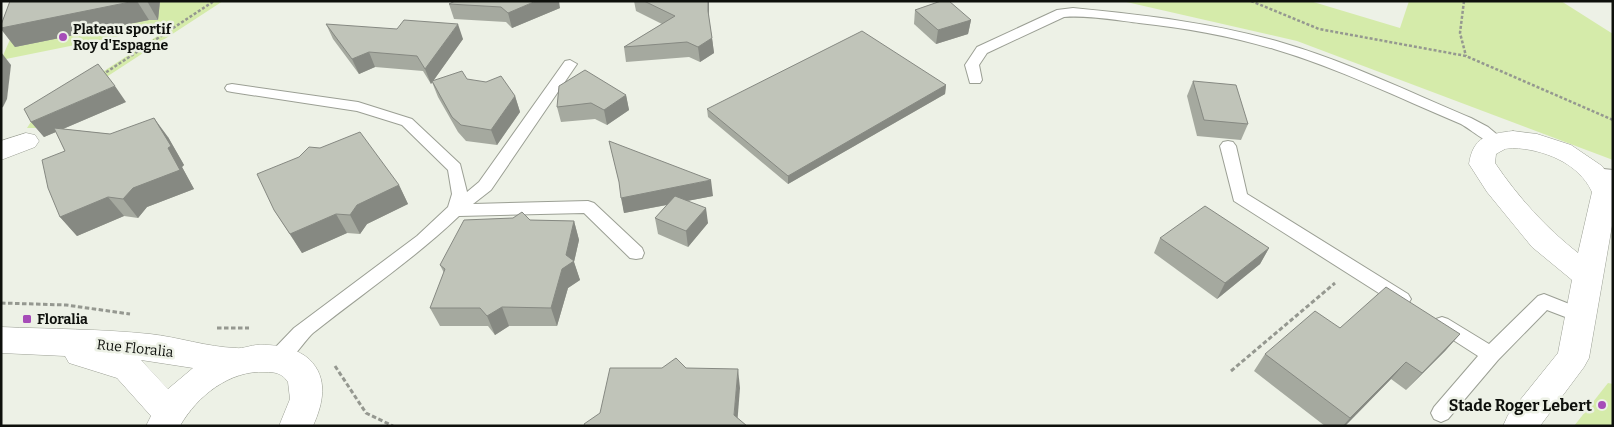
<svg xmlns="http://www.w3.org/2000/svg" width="1614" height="427" font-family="Bitter,serif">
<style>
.green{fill:#d5ebaa}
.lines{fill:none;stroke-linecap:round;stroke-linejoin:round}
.service-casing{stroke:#9b9f94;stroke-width:2}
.minor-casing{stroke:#9b9f94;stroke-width:1}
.path-far1{stroke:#959890;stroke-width:2.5;stroke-dasharray:3 2;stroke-linecap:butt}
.path{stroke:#959890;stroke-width:3;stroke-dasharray:4.5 2.5;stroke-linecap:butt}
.service{fill:#fff;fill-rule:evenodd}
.minor{fill:#fff;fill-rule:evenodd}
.wall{fill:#a5a99f}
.shaded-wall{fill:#868982}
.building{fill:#c0c4b9;stroke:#868982}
.poi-dot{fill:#a64cb8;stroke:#edf1e6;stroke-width:2}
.labels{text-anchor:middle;stroke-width:5;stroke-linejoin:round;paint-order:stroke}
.poi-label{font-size:14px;font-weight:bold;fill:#0e100c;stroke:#edf1e6;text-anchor:start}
.street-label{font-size:14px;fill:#0e100c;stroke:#edf1e6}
.near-poi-label{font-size:16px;font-weight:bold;fill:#0e100c;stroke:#edf1e6;text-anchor:end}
</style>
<rect width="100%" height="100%" fill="#edf1e6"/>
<g class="green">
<polygon points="27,1 223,1 45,117 40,128 27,128 34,117 174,25 1,60"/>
<polygon points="1122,1 1310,1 1400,28 1409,1 1561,1 1613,34 1613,160 1297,41"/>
<polygon points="1608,383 1613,384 1613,426 1574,426"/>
</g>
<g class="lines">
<defs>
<g id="service">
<path d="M1073,8C1144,15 1215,23 1283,43C1348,62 1409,92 1471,118L1488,127L1506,142L1504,146C1493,149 1472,130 1461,124C1399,98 1338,68 1274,49C1230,36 1185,28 1139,23C1115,20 1088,15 1064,17L987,53L979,65L982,80L980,83H970L965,65L977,47L1057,10Z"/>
<path d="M570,60L577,64L491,190L473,204L588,201L594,203L642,248L644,253L642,258L636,259L630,258L584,213L459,216C414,259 362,294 313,333C301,344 288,371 270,365L268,359L270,353L294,328L417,236L448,207L452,194L448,170L402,125L357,111L232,92L227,91L225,88L227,85L232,84L358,102L412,119L460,164L467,192L479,182L565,61Z"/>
<polygon points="1228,141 1233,142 1236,146 1247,194 1408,294 1411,299 1408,304 1402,306 1396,304 1234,201 1220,146 1223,142"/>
<polygon points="1594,168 1613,170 1613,180 1589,177 1586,173 1589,169"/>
<polygon points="1544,294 1587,311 1590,316 1587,321 1581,323 1547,310 1498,360 1448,419 1441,422 1434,419 1431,413 1434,407 1478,356 1436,329 1433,324 1436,319 1442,317 1448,319 1489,344 1538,296"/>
</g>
<g id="minor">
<path d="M1513,131L1537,134L1571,145L1602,166L1613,181V220L1589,358L1584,367L1540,426H1503L1508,415L1558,353L1572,280L1532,247L1487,192L1469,164C1473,137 1487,134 1513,131ZM1513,148C1543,149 1579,163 1592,192L1578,253C1546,228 1518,197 1495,163L1496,154L1505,149Z"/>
<polygon points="26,133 35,135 39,141 35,147 1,160 1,141"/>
<path d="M1,327C50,329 101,329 150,334C178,337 207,347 236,348C243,349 251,345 258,345C274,344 297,348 309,359C329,378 323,404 313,426H279L290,399L288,382C282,373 275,372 265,372C230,370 197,396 180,426H146L151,416L117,378L69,363L65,356L1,353ZM141,360L193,368L168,389Z"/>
</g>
</defs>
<use href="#service" class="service-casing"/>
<use href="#minor" class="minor-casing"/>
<g class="path-far1">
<polyline points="1251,1 1319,29 1466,56 1613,120"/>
<polyline points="1464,1 1460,33 1466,56"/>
<polyline points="102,75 214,1"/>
</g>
<g class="path">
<polyline points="1,303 66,305 130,314"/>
<polyline points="217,328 249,328"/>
<polyline points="335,366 366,413 393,426"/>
<polyline points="1231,371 1335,283"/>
</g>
<use href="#service" class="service"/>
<use href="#minor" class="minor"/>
</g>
<g class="wall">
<polygon points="10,1 160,1 158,20 149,20 15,47 1,29 1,25"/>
<polygon points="634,1 709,1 709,19 712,38 714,53 700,62 689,57 626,62 624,47 662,24 636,11"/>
<polygon points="449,4 560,8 512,28 506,22 454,19"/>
<polygon points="915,10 971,20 968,34 936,44 914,24"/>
<polygon points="326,24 463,39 433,81 467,79 515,96 520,112 497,145 466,141 458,132 438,97 432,82 431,84 423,71 375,67 359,74 333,39"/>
<polygon points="1193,81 1248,124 1241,140 1197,136 1187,96"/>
<polygon points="946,85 945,94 788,184 708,117 707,109"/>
<polygon points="626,95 629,110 607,125 595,119 561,122 557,107"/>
<polygon points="126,102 63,129 110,134 168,137 184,165 182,167 194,189 147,207 138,218 124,216 77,236 60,217 65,151 56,132 44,137 31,122"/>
<polygon points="609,141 713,196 687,201 708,223 688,247 658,234 655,218 667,205 624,213 620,185"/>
<polygon points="399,185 408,204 367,224 360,234 347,233 302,253 274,210"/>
<polygon points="513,218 530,220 574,221 579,240 574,262 580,280 568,288 557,326 509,326 495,335 488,326 440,326 430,308 444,273 440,265"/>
<polygon points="1160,238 1269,248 1260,264 1217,299 1154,253"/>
<polygon points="1340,328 1460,334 1445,351 1406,390 1391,379 1345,426 1325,426 1254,371 1265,354"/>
</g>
<g class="shaded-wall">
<polygon points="135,1 137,1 149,20 15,47 1,29 1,28"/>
<polygon points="147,1 160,1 158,20"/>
<polygon points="536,1 559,1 560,8 512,28 508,13"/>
<polygon points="708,1 709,1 709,25 708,11"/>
<polygon points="971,20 968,34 936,44 938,30"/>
<polygon points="458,24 463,39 431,84 425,69"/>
<polygon points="712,38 714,53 700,62 698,47"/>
<polygon points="1,52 11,65 7,99 3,107 1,108"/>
<polygon points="369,52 375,67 359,74 352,59"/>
<polygon points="946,85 945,94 788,184 788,176"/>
<polygon points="115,86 126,102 44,137 31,122"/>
<polygon points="626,95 629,110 607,125 604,110"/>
<polygon points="515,96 520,112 497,145 491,130"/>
<polygon points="154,118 168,137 184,165 182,167 194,189 147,207 138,218 123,199"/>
<polygon points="711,180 713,196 624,213 621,198"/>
<polygon points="399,185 408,204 367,224 360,234 350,215 357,205"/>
<polygon points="108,197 124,216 77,236 60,217"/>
<polygon points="706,208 708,223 688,247 686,231"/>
<polygon points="336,214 347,233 302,253 290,234"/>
<polygon points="574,221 579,240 574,262 580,280 568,288 557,326 551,308 566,255"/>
<polygon points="1269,248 1260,264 1217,299 1225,283"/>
<polygon points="502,307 509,326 495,335 487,316"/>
<polygon points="1460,334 1445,351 1406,390 1422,373"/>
<polygon points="1406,362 1391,379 1345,426 1343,426 1350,418"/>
<polygon points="738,369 740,388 737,426 734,415"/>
</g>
<g class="building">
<polygon points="10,1 135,1 1,28 1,25"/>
<polygon points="455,1 536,1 508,13 501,7 449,4"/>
<polygon points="644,1 708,1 708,11 712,38 698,47 687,42 624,47 675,16"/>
<polygon points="941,1 949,1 971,20 938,30 915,10"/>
<polygon points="404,20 458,24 425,69 417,56 369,52 352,59 326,24 397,29"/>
<polygon points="862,31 946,85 788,176 707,109"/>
<polygon points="98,64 115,86 31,122 24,109"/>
<polygon points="585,70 626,95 604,110 591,103 557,107 559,86"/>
<polygon points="462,71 467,79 486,82 501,76 515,96 491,130 461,125 452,117 432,81"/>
<polygon points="1193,81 1236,85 1248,124 1204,120"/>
<polygon points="154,118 171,146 168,148 180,170 133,188 123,199 108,197 60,217 48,188 42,160 65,151 54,128 110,134"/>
<polygon points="360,132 399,185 357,205 350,215 336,214 290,234 274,210 257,174 299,157 309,147 320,148"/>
<polygon points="609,141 711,180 621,198 619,182"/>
<polygon points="675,196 706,208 686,231 655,218"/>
<polygon points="1205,206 1269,248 1225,283 1160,238"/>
<polygon points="522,212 530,220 574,221 566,255 574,261 562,269 551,308 502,307 487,316 480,308 430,308 445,269 440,265 464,220 513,218"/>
<polygon points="1386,287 1460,334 1422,373 1406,362 1350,418 1265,354 1315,311 1340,328"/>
<polygon points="676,358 686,368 738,369 734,415 747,426 585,426 584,424 600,413 610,368 662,368"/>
</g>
<g class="poi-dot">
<circle cx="63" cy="37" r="5"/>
<rect x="22" y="314" width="10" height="10" rx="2.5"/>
<circle cx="1602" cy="405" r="5"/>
</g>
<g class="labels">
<g class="poi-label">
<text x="73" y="34">Plateau sportif<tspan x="73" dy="16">Roy d'Espagne</tspan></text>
<text x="37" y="324">Floralia</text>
</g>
<g class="street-label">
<text transform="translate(135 348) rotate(6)" y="5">Rue Floralia</text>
</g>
<g class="near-poi-label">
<text x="1592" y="411">Stade Roger Lebert</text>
</g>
</g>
<rect width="1614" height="427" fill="none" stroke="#0e100c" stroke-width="5"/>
</svg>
